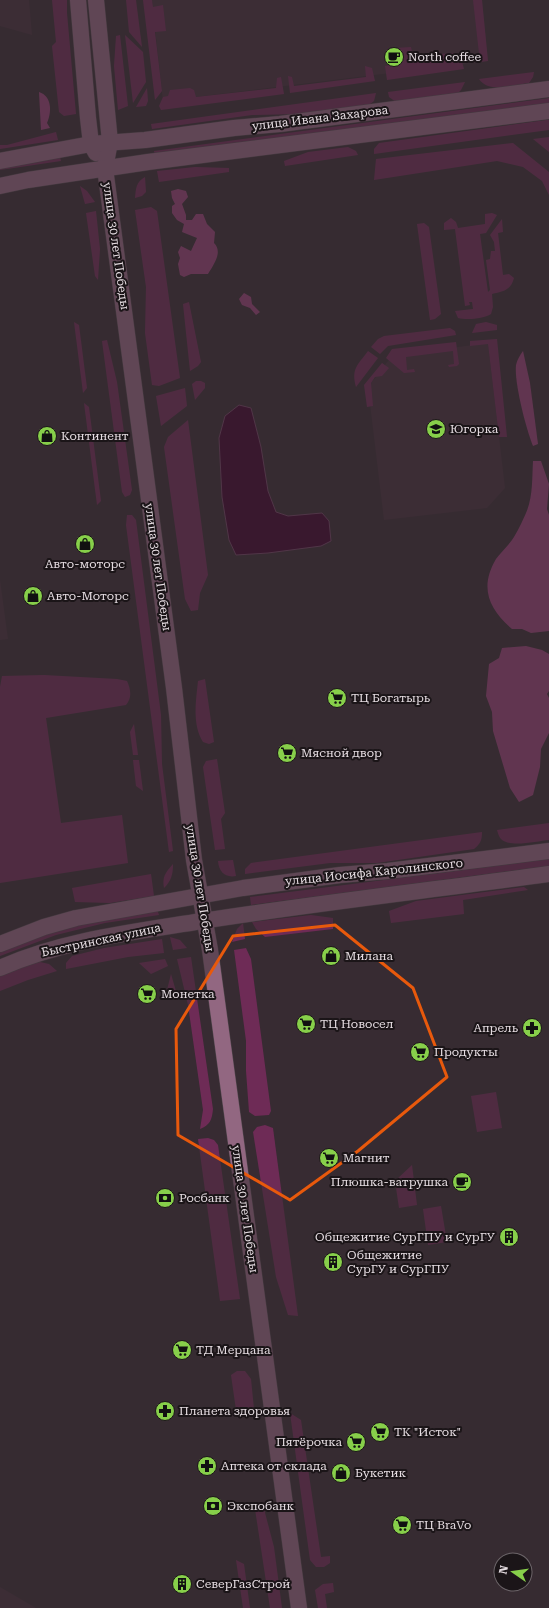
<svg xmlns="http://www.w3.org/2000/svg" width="549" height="1608" font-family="'Roboto Serif',serif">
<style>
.built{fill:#43303b}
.green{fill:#6e2b56}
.forest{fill:#954277}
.water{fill:#3c002b;stroke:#6f4262}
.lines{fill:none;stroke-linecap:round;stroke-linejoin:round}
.major-casing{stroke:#52484e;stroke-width:17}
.major{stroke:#926781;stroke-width:16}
.marked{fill:none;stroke:#e8590c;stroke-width:3;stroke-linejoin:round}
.labels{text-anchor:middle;stroke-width:4;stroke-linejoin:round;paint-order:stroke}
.poi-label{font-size:12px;fill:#e6dde2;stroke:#1b1518;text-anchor:start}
.street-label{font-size:12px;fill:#e6dde2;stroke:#1b1518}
</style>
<rect width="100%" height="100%" fill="#372b32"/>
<g class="built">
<polygon points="0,0 29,0 32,35 0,26"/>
<polygon points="152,0 482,0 488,61 163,101"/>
<polygon points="488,343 505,488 487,508 384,520 368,387 392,356"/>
<polygon points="0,580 8,639 0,640"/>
<polygon points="0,1587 36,1608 0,1608"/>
</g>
<g class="green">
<polygon points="52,0 67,0 67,13 76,114 64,116 59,112 52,46 56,42"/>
<polygon points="126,0 136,0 142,47 129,32"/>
<polygon points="143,0 152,0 153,7 163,5 166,31 155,32 162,91 155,100"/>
<polygon points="473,0 482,0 488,61 480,62"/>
<polygon points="120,35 128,106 118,110 114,66 116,36"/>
<polygon points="125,35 143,52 146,82 133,103"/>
<polygon points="411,47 413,56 454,53 461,58 464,69 387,80 385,66 397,63 395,48"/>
<polygon points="365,66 372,68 375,81 290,93 288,76 292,77 294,86 366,77"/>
<path d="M534,72L533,77L529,83C514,85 489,94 479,79Z"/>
<polygon points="281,77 284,94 161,110 159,106 163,97 168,96 170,90 190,88 194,90 196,97 276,88 277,78"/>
<polygon points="465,82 461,90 457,94 396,102 389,97 388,92"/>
<polygon points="147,88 148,101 146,106 136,107"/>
<polygon points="376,93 374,101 369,105 302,114 252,115 152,129 151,124"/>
<polygon points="549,98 549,103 155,156 154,151"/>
<polygon points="546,120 549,120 549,130 374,154 374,149 379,143"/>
<polygon points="56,132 58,140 0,149 0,145 7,145"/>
<polygon points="549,137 549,152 533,139"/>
<polygon points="513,143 549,172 549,195 542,181 523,167 497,161 374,180 376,159"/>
<polygon points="348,147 356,151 358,155 285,166 284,161 308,152"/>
<polygon points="60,157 61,161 0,170 0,167"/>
<polygon points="195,167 229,168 229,172 159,182 157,171"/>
<path d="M145,177L146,192L142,196L135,198C136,188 136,182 145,177Z"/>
<polygon points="80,186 87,191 95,202 85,204"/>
<polygon points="151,207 157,211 180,378 159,386 152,385 145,333 146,287 135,210"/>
<polygon points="96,211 100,249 98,280 95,276 86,213"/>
<path d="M492,213L497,215L486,233L480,234L488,292L490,290L486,260L490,259L491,251H495L494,242L490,235L502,219L503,232L498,233L503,275L509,274L514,278C511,290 503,292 492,294L493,307L491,314C483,319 467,320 458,318L455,311L473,309L472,302H469L470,305L465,306L455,229L444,230V223L451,218L456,222L458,228L485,224V214Z"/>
<polygon points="424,223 429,227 441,314 435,319 430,320 417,224"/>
<polygon points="189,302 201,362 198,366 190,371 183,304"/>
<polygon points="74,322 79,325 87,388 83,393"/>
<polygon points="486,322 497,325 497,330 472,333 476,324"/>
<polygon points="450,328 455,331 456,335 388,346 380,354 371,347 378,339 384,336"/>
<polygon points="497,339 507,437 499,437 488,344 470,346 470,341"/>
<polygon points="107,340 117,382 132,490 130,495 125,497 122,492 102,341"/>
<polygon points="456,342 459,364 457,366 449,367 448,365 454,364 453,351 406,357 407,370 414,369 415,372 404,373 386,358 392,349"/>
<path d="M368,351L378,358L356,387C351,368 358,365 368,351Z"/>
<polygon points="382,363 389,368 382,376 375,377 371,383 373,406 367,407 364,385"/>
<polygon points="196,381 201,381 205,383 205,388 195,400 192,384"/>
<polygon points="185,388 187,406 161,426 156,396"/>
<polygon points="84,403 89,407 101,501 97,505"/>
<polygon points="188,420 208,575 200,593 198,610 191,611 185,599 164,447 168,437"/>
<polygon points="127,515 132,515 136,520 161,715 162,764 173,851 169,852 126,525"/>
<path d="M44,675L117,679L127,681C131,690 132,698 126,705L46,718L61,823L122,815L128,863L0,883V687L2,676Z"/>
<path d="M205,679L214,742L209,744L203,742C192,724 196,701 198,681Z"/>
<polygon points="134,724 138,755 133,755 130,732"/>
<polygon points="217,759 225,813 221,819 225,849 215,850 203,767 206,761"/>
<polygon points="133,760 139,760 143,791 136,786"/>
<path d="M549,823V840C537,841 510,848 501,839C499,837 498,833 497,830Z"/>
<path d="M482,832C482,841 480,844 474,849L377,863H330L245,874V869L251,863Z"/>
<polygon points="549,859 549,866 251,905 250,897"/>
<path d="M233,860L236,876C225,878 219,872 218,861Z"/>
<path d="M173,864C173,875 171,881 164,888C162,877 165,873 173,864Z"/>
<polygon points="151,874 154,896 110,903 75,902 72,888"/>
<polygon points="524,887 528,890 463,900 464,914 391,923 389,911 416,901"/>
<polygon points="157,909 159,915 105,923 56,935 0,956 0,952 54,931 83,924"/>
<polygon points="311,915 333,918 333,929 265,937 256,929 252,922"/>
<polygon points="243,923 245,939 232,942 237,929"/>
<polygon points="170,937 180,940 187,948 173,950"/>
<polygon points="162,939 164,953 128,957 66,969 66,963 72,956 104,948"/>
<polygon points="246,948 251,959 271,1111 269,1115 255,1116 249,1112 246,1071 246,1041 234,950"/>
<path d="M191,957L213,1109C212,1120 210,1125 200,1129L203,1110L188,1005L177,959Z"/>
<polygon points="165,959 168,966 151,974 139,963"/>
<polygon points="40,962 49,964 57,971 28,980 0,991 0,975 20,966"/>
<polygon points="171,974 178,998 167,990"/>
<polygon points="496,1092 502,1128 477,1132 471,1096"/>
<polygon points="265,1125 273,1128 298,1316 288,1315 276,1277 253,1132 257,1127"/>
<polygon points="208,1138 214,1140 218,1145 240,1299 220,1301 198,1139"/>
<polygon points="412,1165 417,1205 399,1208 395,1181"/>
<polygon points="441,1206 447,1242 428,1245 423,1209"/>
<polygon points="237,1371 245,1371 251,1379 254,1409 236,1410 231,1375"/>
<polygon points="290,1413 301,1420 321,1557 330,1556 330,1563 324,1567 316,1567 310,1560"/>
<polygon points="255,1509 264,1509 274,1547 282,1608 270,1608"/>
<polygon points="236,1560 244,1564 250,1608 243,1608"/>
<polygon points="333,1583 334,1592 325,1594 327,1608 318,1608 315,1590 323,1584"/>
</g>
<g class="forest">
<path d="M39,92C52,96 52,112 47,123L50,128L41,130Z"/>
<path d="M178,189L186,191L188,197L182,204L186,215V220H192L196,214H203L207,224L215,232L214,243C223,252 214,264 208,274H191L184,277L180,275L178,264L180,258L178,252L181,246L191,251L197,238L182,232L184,224L177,220L172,213V206L175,204L172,198L171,191Z"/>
<polygon points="244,293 251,297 252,304 260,312 256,315 250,308 242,305 239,299"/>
<path d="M523,351L530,383L538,444L533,446C526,429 514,382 516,365C517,360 520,355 523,351Z"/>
<path d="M533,461H541L549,484L547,509L549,515V631L531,633L522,629H512C489,609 479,588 496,559C500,553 507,547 512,540C517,533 522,522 526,513C533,497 532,479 533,461Z"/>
<polygon points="526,646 542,650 549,654 549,691 547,694 549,698 549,733 541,749 540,767 533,795 519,802 510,788 493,731 492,712 486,696 489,664 499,658 502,648"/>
</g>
<polygon class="water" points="239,405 251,408 261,447 268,491 276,512 288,516 322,513 329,521 331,541 321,546 268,553 236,555 229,540 222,497 219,438 225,416"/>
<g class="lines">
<defs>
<g id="major">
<polyline points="78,0 88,118 91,144 96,153"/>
<polyline points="96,0 110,142 105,168 174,688 194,860 210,950 299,1608"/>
<polyline points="0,161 91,144 145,140 234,128 280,124 549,89"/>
<polyline points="0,186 28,180 148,162 549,111"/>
<polyline points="0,944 44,927 76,918 243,888 340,875 388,871 549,851"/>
<path d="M0,968C63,940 134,932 202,921C317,903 433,890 549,874"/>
</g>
</defs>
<use href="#major" class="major-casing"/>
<use href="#major" class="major"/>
</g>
<path d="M0 0H549V1608H0ZM335,925L413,988L447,1077L358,1151L290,1200L178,1135L176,1029L233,936Z" fill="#372b32" fill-opacity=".55" fill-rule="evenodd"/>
<path class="marked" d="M335,925L413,988L447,1077L358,1151L290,1200L178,1135L176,1029L233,936Z"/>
<defs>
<symbol id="cafe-disc" viewBox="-11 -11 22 22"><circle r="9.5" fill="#87cf4a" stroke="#1b1518"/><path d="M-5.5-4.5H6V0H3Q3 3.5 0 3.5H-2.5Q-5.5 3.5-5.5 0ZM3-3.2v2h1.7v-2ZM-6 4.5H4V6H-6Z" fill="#111"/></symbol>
<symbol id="school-disc" viewBox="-11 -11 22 22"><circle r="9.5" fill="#87cf4a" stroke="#1b1518"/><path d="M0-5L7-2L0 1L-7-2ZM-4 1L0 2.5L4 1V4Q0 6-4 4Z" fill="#111"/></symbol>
<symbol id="shop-disc" viewBox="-11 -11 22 22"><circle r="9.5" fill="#87cf4a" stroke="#1b1518"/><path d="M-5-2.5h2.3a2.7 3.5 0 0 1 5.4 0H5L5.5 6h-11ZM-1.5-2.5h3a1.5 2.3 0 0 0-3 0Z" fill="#111"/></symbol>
<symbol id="supermarket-disc" viewBox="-11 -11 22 22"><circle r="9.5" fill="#87cf4a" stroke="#1b1518"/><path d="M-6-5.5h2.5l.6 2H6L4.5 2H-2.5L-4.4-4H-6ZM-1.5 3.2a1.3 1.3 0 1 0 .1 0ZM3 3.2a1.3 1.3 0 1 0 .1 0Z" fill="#111"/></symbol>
<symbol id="pharmacy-disc" viewBox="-11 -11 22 22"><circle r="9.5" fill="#87cf4a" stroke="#1b1518"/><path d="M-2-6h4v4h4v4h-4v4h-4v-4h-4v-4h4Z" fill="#111"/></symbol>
<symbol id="bank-disc" viewBox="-11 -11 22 22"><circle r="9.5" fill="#87cf4a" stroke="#1b1518"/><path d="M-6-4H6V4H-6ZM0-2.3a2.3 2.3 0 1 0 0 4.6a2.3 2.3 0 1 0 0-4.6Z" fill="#111"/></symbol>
<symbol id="building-disc" viewBox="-11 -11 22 22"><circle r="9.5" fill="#87cf4a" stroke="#1b1518"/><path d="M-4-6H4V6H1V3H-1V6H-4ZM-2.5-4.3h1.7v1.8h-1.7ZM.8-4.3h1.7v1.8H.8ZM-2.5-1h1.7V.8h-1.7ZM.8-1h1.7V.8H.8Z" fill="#111"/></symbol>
</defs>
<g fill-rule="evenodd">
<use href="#cafe-disc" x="383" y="46" width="22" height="22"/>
<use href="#school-disc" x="425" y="418" width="22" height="22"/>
<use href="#shop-disc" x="36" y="425" width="22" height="22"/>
<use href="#shop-disc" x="74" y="533" width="22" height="22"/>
<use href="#shop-disc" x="22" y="585" width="22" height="22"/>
<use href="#supermarket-disc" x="326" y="687" width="22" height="22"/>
<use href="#supermarket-disc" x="276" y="742" width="22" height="22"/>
<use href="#shop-disc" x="320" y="945" width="22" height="22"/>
<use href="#supermarket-disc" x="136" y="983" width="22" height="22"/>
<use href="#supermarket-disc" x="295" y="1013" width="22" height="22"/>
<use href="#pharmacy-disc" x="521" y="1017" width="22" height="22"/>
<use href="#supermarket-disc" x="409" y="1041" width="22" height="22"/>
<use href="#supermarket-disc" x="318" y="1147" width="22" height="22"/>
<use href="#cafe-disc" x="451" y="1171" width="22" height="22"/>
<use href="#bank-disc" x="154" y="1187" width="22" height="22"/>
<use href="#building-disc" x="498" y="1226" width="22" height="22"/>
<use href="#building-disc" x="322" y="1251" width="22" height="22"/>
<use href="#supermarket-disc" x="171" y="1339" width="22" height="22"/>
<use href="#pharmacy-disc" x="154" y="1400" width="22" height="22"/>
<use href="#supermarket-disc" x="369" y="1421" width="22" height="22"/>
<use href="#supermarket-disc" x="345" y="1431" width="22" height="22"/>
<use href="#pharmacy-disc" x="196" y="1455" width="22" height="22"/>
<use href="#shop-disc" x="330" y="1462" width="22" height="22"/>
<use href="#bank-disc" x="202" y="1495" width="22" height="22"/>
<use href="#supermarket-disc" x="391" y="1514" width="22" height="22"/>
<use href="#building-disc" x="171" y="1573" width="22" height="22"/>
</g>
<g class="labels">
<g class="poi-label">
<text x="408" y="61">North coffee</text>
<text x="450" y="433">Югорка</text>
<text x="61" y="440">Континент</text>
<text x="85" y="568" text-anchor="middle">Авто-моторс</text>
<text x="47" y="600">Авто-Моторс</text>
<text x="351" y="702">ТЦ Богатырь</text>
<text x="301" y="757">Мясной двор</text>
<text x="345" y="960">Милана</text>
<text x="161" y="998">Монетка</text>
<text x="320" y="1028">ТЦ Новосел</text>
<text x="518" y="1032" text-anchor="end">Апрель</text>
<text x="434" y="1056">Продукты</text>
<text x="343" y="1162">Магнит</text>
<text x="448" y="1186" text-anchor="end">Плюшка-ватрушка</text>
<text x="179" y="1202">Росбанк</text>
<text x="495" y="1241" text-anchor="end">Общежитие СурГПУ и СурГУ</text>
<text x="347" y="1259">Общежитие<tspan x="347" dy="14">СурГУ и СурГПУ</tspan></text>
<text x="196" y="1354">ТД Мерцана</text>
<text x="179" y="1415">Планета здоровья</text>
<text x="394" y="1436">ТК "Исток"</text>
<text x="342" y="1446" text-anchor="end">Пятёрочка</text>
<text x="221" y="1470">Аптека от склада</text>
<text x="355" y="1477">Букетик</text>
<text x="227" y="1510">Экспобанк</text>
<text x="416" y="1529">ТЦ BraVo</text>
<text x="196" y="1588">СеверГазСтрой</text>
</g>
<g class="street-label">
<text transform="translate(320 118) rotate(-7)" y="4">улица Ивана Захарова</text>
<text transform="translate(116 246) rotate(82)" y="4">улица 30 лет Победы</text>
<text transform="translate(158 567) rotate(82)" y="4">улица 30 лет Победы</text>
<text transform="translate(374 872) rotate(-6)" y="4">улица Иосифа Каролинского</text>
<text transform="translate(200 888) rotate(81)" y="4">улица 30 лет Победы</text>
<text transform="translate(101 940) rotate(-12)" y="4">Быстринская улица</text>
<text transform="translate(245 1209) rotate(82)" y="4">улица 30 лет Победы</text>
</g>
</g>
<g transform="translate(513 1572) rotate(283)"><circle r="19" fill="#1b1518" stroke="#6c6569"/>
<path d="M0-3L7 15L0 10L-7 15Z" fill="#87cf4a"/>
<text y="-6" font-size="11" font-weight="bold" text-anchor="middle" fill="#e6dde2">N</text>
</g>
</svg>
